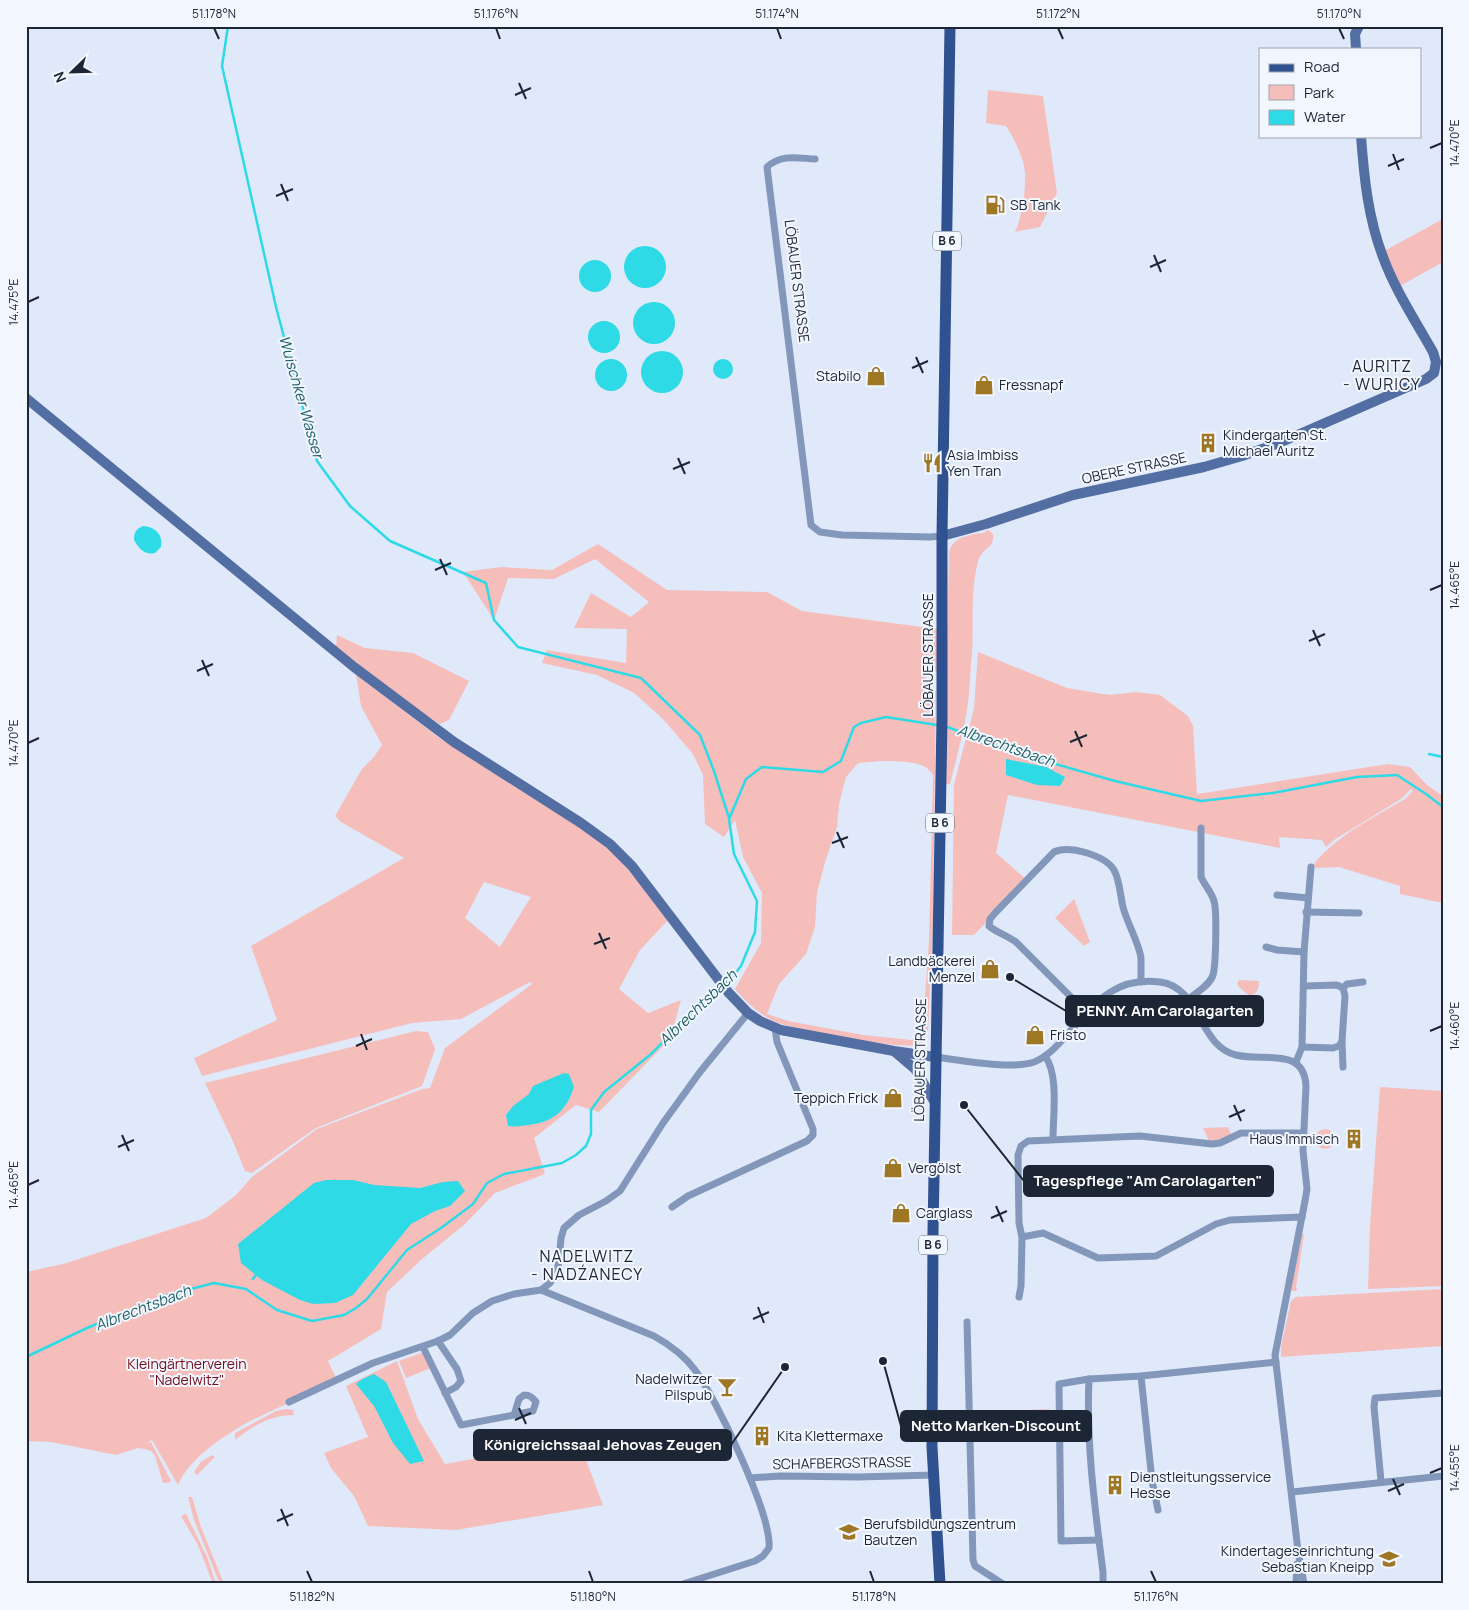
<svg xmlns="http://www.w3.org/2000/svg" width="1469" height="1610" font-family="Manrope,sans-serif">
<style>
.green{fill:#f5bebb;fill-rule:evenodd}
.water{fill:#2ddae6}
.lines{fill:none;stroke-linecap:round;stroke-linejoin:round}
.stream{stroke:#2ddae6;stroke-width:2.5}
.street{stroke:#8397bb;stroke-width:7}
.secondary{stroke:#526ea3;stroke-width:10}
.primary{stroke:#305190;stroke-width:11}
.ticks{fill:none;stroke:#1d2635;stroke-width:2}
.labels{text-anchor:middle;stroke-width:4;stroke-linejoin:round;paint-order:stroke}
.shield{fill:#f2f6ff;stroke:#5d6472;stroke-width:1}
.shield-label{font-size:12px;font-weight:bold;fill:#1d2635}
.poi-label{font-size:14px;fill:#1d2635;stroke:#f2f6ff;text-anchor:start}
.street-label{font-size:14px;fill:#1d2635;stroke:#f2f6ff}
.park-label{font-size:14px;fill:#6e0d18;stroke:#f2f6ff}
.water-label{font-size:15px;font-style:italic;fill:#1d5f63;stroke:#f2f6ff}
.quarter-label{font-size:16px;letter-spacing:1px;fill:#1d2635;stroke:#f2f6ff}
.leader{fill:none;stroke:#1d2635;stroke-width:2}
.callout-dot{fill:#1d2635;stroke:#f2f6ff;stroke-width:2}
.callout{fill:#1d2635;stroke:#1d2635;stroke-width:2}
.callout-label{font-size:15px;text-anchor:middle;font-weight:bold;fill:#fff}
.neatline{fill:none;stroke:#1d2635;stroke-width:2}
.ticks-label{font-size:12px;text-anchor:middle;fill:#1d2635}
</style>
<rect width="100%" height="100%" fill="#e0e9fa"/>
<g class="green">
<path d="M988,90L1043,96L1057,193L1040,227L1015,232C1022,218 1026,189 1025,173C1024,158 1014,138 1006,126L986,123Z"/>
<polygon points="1443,219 1443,262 1400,286 1384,251"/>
<path d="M988,530L993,534C995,550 981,547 978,562C970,592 974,622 972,653C970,672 970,691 967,710C963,735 956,760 950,784H944L949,552C953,537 967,536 980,533L981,534Z"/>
<path d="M598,544L667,590L767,592L802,611L937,629V673L927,669L925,687L936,691L933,924L928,1030C927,1035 925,1041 921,1044C906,1052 798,1029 778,1023C760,1015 748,1004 735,989L761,943L762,893L743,857L735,820L724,837L705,824L703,775L693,754L663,719L634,693L597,675L542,663L547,650L626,663L627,629L574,628L591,593L631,617L649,602L595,559L554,579L508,578L494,620L463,572L501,567L552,570ZM881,761C897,762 925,759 933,775L929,940L924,1011L919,1033L917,1037L912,1040L863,1035L788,1021L767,1014L779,984L806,954L815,927L817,893L825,862L837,827L839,804L846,777L858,763Z"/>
<polygon points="337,635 365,648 413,653 469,681 449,720 440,724 410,705 336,647"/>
<path d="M978,652L1067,688L1109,695L1136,692L1160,695L1188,716L1193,726L1197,794L1388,764L1410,767L1427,785L1443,796V903L1400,894V886L1339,867L1315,868L1313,865C1337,835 1373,818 1405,799L1413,791L1411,789L1401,799L1334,840L1326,847L1322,840L1279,837L1280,848L1008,795L996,853L1027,880L974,935H952L954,785L968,730L973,731L969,728L974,708Z"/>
<path d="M356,674L438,737L525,790L599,839L626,865L668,920L640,950L619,989L648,1013L681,1000L670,1039L599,1112L576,1105L534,1138L545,1174L495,1193L464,1225L422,1259L387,1292L381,1329L328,1361L337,1380L248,1422C222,1438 191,1456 178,1485L152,1440L145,1444L151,1442L171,1481L170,1482L163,1483L155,1456L151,1451L144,1449L138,1448L116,1455L51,1442L26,1441V1272L63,1264L206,1218L236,1195L252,1177L317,1129L422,1089L430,1088L445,1048L532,984L530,982L461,1019L412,1023L202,1076L194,1058L277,1020L251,946L404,858L341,822L335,816L362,769L373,758L382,745L361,706ZM484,882L531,897L500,947L465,918Z"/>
<polygon points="1074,899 1090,942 1084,946 1055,918"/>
<path d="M1239,980L1259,981C1259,989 1257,993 1250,996L1241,989L1237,984Z"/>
<polygon points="416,1031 428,1032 435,1049 422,1086 316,1128 252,1173 245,1171 232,1139 205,1083"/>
<polygon points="1380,1087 1443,1091 1443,1286 1368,1289 1370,1226"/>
<polygon points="1228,1127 1231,1134 1223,1139 1209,1141 1203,1128"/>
<circle cx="1325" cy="1139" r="10"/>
<polygon points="1302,1234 1304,1235 1296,1287 1297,1289 1296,1291 1292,1291 1291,1290"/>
<polygon points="1443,1289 1443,1346 1281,1357 1281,1347 1291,1301 1296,1297"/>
<polygon points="424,1352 431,1368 406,1378 399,1361"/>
<polygon points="397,1361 418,1419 445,1464 543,1446 574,1428 603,1505 456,1530 368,1526 354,1496 331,1468 324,1453 368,1437 346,1386"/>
<path d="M286,1409L293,1410L294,1415C271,1415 252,1426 235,1440V1433L276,1411Z"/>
<polygon points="1049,1409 1049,1430 1026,1431 1025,1410"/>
<polygon points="212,1455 215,1457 197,1475 194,1472 201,1462"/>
<polygon points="188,1497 192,1497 201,1527 224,1584 220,1584 194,1520"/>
<polygon points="186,1514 207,1557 216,1584 213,1584 198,1545 181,1516"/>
</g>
<g class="water">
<circle cx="645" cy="267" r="21"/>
<circle cx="595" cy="276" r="16"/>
<circle cx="654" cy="323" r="21"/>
<circle cx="604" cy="337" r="16"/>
<circle cx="662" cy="372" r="21"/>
<circle cx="611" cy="375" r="16"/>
<circle cx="723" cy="369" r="10"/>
<path d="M143,526C156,527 163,535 161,547L155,553C145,555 139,549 134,540C134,532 136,529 143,526Z"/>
<polygon points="1006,759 1046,767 1065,777 1060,786 1037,785 1006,775"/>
<path d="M564,1073L569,1074L574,1087C566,1111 554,1122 528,1125C522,1126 515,1127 508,1126L506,1115L513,1106L529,1094L533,1086Z"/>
<polygon points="326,1180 353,1180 374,1185 420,1188 443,1182 458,1181 465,1191 450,1206 435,1211 411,1224 353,1295 335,1303 313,1304 300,1300 262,1280 241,1263 238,1244 314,1183"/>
<polygon points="374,1374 386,1382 424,1461 410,1464 393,1443 374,1406 356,1384 362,1379"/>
</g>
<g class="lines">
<g class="stream">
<polyline points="228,26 222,66 276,307 317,461 350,506 390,541 486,583 494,620 518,647 641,678 700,735 714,771 729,818"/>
<polyline points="945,726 1010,751 1115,781 1201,801 1273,793 1357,777 1397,775 1426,794 1443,807"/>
<polyline points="1429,754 1443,757"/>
<polyline points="725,983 731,979 741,966 755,932 757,901 734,854 729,819 746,779 762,767 823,772 841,761 854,727 861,723 886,717 937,725"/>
<polyline points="253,1279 256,1275"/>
<polyline points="26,1357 87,1328 168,1295 214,1283 246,1289 277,1310 312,1321 344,1315 356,1308 367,1299 407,1250 441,1228 473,1204 487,1183 504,1174 562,1163 576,1155 586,1146 591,1134 591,1110 604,1092 650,1055 709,996 721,987"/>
</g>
<g class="street">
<path d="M815,159C797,158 781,154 767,167L811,525L820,532L842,535L930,537L942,536"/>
<polyline points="1277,895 1308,898"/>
<polyline points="1306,912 1359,913"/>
<polyline points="1266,947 1277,950 1304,952"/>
<polyline points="1343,988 1347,984 1363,982"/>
<path d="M1189,999C1197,992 1210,985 1213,975C1216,965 1217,910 1214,901C1211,891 1205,886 1201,877V828"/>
<path d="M1087,1013L1016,942C1007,935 997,933 989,926L990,919L996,912L1054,852C1069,845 1105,855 1114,870C1120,881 1120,895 1123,907C1127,923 1139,943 1141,958C1141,966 1141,974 1141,982"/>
<polyline points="1342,1042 1343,1067"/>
<polyline points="1302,1047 1333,1048 1339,1046 1342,1041 1345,996 1343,988 1337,985 1304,986"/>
<path d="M1045,1056C1059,1075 1053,1115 1053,1139"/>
<path d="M935,1057C960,1060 1012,1070 1034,1062C1047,1057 1057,1046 1066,1036C1094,1005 1113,976 1160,982C1201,987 1198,1046 1236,1055C1263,1062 1304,1046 1306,1086L1303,1151L1307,1189L1305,1201L1275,1355L1298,1551L1304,1584"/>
<polyline points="1296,1062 1302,1047 1304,952 1311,867"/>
<polyline points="672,1207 688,1196 807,1141 813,1135 813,1129 777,1042 775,1028"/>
<polyline points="1022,1237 1019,1223 1018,1155 1021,1146 1028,1141 1140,1136 1212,1144 1220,1143 1241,1133 1303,1133"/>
<path d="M541,1290L654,1336C670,1345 684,1355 695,1370C716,1398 772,1515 769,1548L763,1556L755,1561L683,1584"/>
<polyline points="1019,1297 1021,1286 1022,1237 1043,1233 1098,1258 1156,1256 1216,1224 1230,1220 1302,1217"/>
<polyline points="967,1322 973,1560 975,1566 1003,1584"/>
<polyline points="438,1341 457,1369 461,1381 456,1387 445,1393"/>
<path d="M423,1347L461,1425L514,1415L519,1399L524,1395C530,1395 532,1397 536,1402L533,1411L514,1415"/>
<polyline points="1141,1376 1152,1481 1158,1510"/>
<polyline points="1089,1379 1059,1384 1061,1541 1099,1540"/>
<polyline points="289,1402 373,1363 438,1341 450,1335 473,1313 492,1301 514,1294 541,1290 550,1283 556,1273 559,1262 561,1238 564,1228 579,1215 606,1201 620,1191 663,1123 700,1072 748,1013"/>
<polyline points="750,1478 780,1476 858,1477 934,1475"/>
<polyline points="1381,1481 1374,1407 1375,1398 1443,1393"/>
<polyline points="1292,1492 1443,1476"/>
<path d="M1103,1584V1572C1095,1509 1086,1443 1089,1379L1141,1376L1276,1362"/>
<polyline points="1296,1584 1297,1564"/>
</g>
<g class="secondary">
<polyline points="1356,49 1355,34 1359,26"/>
<polyline points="26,398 354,667 454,742 581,823 610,844 632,866 728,992 748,1013 760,1021 781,1030 894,1051 935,1057"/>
<path d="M942,536L986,524L1073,495L1204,467L1242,456L1279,443L1426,379L1434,373L1436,362L1433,352C1415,320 1395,290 1383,257C1368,218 1364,177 1361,136"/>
<polyline points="895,1052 915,1069 934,1101"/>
</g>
<polyline class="primary" points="940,1584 932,1447 933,1232 942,719 942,536 950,26"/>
</g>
<path class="ticks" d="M214,28L219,39M496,28L500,39M777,28L781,39M1058,28L1063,39M1339,28L1344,39M519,83L526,99M515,95L531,88M1430,148L1442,143M1393,154L1399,170M1388,166L1404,159M281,184L288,201M276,196L293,189M1154,255L1161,272M1150,267L1166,260M28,302L39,297M916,357L923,373M912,368L928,361M678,458L685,474M673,469L690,462M440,559L447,575M435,570L451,563M1430,590L1442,585M1313,630L1320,646M1309,641L1325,634M202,660L209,676M197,671L213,664M1075,731L1082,747M1070,742L1087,735M28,743L39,738M837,832L844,848M832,843L848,837M599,933L606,949M594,944L610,938M1430,1031L1442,1026M361,1034L367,1050M356,1046L372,1039M1234,1105L1241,1121M1229,1117L1245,1110M122,1135L129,1151M118,1147L134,1140M28,1185L39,1180M996,1206L1003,1222M991,1218L1007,1211M758,1307L764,1323M753,1319L769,1312M519,1408L526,1424M515,1420L531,1413M1430,1473L1442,1468M1393,1479L1400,1495M1388,1491L1404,1484M281,1509L288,1526M277,1521L293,1514M307,1571L312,1582M589,1571L593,1582M870,1571L874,1582M1151,1571L1156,1582"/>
<defs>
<symbol id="fuel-bare" viewBox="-9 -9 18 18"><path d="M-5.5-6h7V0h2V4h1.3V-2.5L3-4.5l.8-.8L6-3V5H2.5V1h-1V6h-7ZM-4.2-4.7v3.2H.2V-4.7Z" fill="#9e7725" stroke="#f2f6ff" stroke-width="2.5" paint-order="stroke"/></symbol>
<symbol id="shop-bare" viewBox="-9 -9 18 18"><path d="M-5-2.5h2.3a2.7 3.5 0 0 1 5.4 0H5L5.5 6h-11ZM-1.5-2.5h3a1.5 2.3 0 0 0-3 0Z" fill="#9e7725" stroke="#f2f6ff" stroke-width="2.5" paint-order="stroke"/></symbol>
<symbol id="building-bare" viewBox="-9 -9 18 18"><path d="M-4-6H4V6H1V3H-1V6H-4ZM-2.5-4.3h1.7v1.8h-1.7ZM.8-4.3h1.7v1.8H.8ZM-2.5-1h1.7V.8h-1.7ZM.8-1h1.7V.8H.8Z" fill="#9e7725" stroke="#f2f6ff" stroke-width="2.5" paint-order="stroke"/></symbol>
<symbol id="restaurant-bare" viewBox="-9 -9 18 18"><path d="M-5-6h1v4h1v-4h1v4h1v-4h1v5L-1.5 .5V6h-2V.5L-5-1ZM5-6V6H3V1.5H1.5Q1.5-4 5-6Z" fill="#9e7725" stroke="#f2f6ff" stroke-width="2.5" paint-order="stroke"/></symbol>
<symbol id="bar-bare" viewBox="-9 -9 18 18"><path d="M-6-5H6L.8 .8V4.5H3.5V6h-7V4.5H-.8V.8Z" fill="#9e7725" stroke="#f2f6ff" stroke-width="2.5" paint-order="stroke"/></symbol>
<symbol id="school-bare" viewBox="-9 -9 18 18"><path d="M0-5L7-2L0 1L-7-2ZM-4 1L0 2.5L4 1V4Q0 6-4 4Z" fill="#9e7725" stroke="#f2f6ff" stroke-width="2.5" paint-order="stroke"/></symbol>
</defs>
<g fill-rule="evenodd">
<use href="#fuel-bare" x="981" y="191" width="28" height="28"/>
<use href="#shop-bare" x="862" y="362" width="28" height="28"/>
<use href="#shop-bare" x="970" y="371" width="28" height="28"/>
<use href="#building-bare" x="1194" y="429" width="28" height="28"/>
<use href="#restaurant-bare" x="918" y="449" width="28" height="28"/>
<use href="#shop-bare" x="976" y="955" width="28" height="28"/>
<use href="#shop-bare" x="1021" y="1021" width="28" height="28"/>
<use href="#shop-bare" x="879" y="1084" width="28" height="28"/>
<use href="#building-bare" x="1340" y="1125" width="28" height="28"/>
<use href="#shop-bare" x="879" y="1154" width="28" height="28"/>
<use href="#shop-bare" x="887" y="1199" width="28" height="28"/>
<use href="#bar-bare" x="713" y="1373" width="28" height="28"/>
<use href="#building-bare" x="748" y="1422" width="28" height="28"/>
<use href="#building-bare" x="1101" y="1471" width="28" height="28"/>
<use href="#school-bare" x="835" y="1518" width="28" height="28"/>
<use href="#school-bare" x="1375" y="1545" width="28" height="28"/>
</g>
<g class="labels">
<g class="shield">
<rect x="933" y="231.5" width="28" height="19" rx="4"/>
<rect x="926" y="813.5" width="28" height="19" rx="4"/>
<rect x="919" y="1235.5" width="28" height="19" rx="4"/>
</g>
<g class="shield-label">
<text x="947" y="245">B 6</text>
<text x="940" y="827">B 6</text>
<text x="933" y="1249">B 6</text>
</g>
<g class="poi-label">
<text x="1010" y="210">SB Tank</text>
<text x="861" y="381" text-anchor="end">Stabilo</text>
<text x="999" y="390">Fressnapf</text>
<text x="1223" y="440">Kindergarten St.<tspan x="1223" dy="16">Michael Auritz</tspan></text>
<text x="947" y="460">Asia Imbiss<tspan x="947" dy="16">Yen Tran</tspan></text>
<text x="975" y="966" text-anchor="end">Landbäckerei<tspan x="975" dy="16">Menzel</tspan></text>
<text x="1050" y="1040">Fristo</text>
<text x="878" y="1103" text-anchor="end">Teppich Frick</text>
<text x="1339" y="1144" text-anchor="end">Haus Immisch</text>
<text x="908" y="1173">Vergölst</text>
<text x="916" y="1218">Carglass</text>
<text x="712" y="1384" text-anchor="end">Nadelwitzer<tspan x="712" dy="16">Pilspub</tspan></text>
<text x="777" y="1441">Kita Klettermaxe</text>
<text x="1130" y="1482">Dienstleitungsservice<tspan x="1130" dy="16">Hesse</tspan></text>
<text x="864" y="1529">Berufsbildungszentrum<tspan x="864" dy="16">Bautzen</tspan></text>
<text x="1374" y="1556" text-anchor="end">Kindertageseinrichtung<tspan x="1374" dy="16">Sebastian Kneipp</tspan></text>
</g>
<g class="street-label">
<text transform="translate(797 281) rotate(83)" y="5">LÖBAUER STRASSE</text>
<text transform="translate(1134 468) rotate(-12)" y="5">OBERE STRASSE</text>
<text transform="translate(928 655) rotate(-90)" y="5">LÖBAUER STRASSE</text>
<text transform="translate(920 1060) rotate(-89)" y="5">LÖBAUER STRASSE</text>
<text transform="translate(842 1463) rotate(-1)" y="5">SCHAFBERGSTRASSE</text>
</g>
<g class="park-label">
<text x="187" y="1369">Kleingärtnerverein<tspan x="187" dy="16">"Nadelwitz"</tspan></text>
</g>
<g class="water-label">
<text transform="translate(301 397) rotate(74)" y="5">Wuischker Wasser</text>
<text transform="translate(1006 746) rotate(19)" y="5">Albrechtsbach</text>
<text transform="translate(698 1008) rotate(-44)" y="5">Albrechtsbach</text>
<text transform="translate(143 1308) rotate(-21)" y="5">Albrechtsbach</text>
</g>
<g class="quarter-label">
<text x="1382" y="372">AURITZ<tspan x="1382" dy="18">- WURICY</tspan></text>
<text x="587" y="1262">NADELWITZ<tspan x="587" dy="18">- NADŹANECY</tspan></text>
</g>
</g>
<path class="leader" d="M1010 977L1066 1011M964 1105L1024 1181M883 1361L901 1426M785 1367L731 1445"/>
<g class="callout-dot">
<circle cx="1010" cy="977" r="5"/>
<circle cx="964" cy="1105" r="5"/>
<circle cx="883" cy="1361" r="5"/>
<circle cx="785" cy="1367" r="5"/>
</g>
<g class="callout">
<rect x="1066" y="996" width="197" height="30" rx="5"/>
<rect x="1024" y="1166" width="249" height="30" rx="5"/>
<rect x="901" y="1411" width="190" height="30" rx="5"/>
<rect x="474" y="1430" width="257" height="30" rx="5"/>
</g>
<g class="callout-label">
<text x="1165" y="1016">PENNY. Am Carolagarten</text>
<text x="1148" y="1186">Tagespflege "Am Carolagarten"</text>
<text x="996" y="1431">Netto Marken-Discount</text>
<text x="603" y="1450">Königreichssaal Jehovas Zeugen</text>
</g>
<rect width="1469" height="1610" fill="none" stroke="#f2f6ff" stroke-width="55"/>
<rect x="1259" y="48" width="162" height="90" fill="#f2f6ff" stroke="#9da3ae"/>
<rect x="1269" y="64" width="25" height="8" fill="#305190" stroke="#9da3ae"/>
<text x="1304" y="72" font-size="15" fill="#1d2635">Road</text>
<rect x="1269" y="85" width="25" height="15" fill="#f5bebb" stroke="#9da3ae"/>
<text x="1304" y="98" font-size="15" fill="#1d2635">Park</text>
<rect x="1269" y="110" width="25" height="15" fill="#2ddae6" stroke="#9da3ae"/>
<text x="1304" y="122" font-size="15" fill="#1d2635">Water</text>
<g transform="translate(72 72) rotate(247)" stroke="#f2f6ff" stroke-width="4" paint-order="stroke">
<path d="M0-4L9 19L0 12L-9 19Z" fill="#1d2635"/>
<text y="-8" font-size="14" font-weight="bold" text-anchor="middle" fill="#1d2635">N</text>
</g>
<rect x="28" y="28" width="1414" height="1554" class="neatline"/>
<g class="ticks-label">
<text x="214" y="18">51.178°N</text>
<text x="496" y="18">51.176°N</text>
<text x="777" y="18">51.174°N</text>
<text x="1058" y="18">51.172°N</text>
<text x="1339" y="18">51.170°N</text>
<text transform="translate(1455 143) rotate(-90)" y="4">14.470°E</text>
<text transform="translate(14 302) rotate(-90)" y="4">14.475°E</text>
<text transform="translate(1455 585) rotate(-90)" y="4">14.465°E</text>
<text transform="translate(14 743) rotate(-90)" y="4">14.470°E</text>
<text transform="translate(1455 1026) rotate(-90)" y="4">14.460°E</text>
<text transform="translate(14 1185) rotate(-90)" y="4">14.465°E</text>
<text transform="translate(1455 1468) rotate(-90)" y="4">14.455°E</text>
<text x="312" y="1601">51.182°N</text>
<text x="593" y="1601">51.180°N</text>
<text x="874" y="1601">51.178°N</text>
<text x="1156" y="1601">51.176°N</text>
</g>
</svg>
